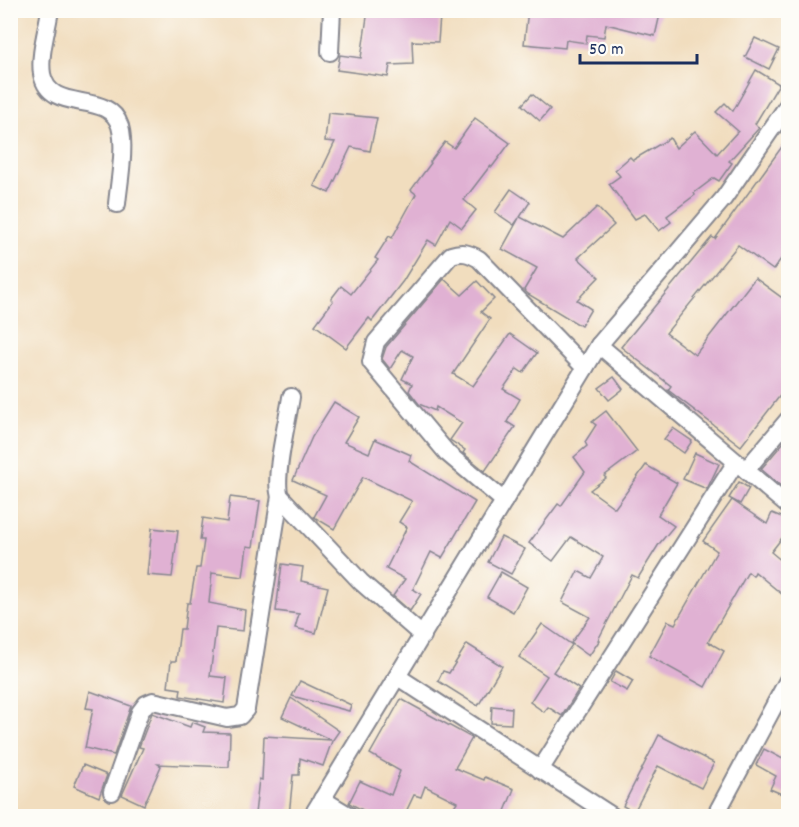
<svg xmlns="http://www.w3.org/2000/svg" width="799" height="827" font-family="Dekko,sans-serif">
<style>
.building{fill:#e0b1d3}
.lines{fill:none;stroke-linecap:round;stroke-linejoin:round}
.minor-casing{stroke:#86868e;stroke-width:20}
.minor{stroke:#fff;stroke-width:16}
</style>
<rect width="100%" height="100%" fill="#fdfcf7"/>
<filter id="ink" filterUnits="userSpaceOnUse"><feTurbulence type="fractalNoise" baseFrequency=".0167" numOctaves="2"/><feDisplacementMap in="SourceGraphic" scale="12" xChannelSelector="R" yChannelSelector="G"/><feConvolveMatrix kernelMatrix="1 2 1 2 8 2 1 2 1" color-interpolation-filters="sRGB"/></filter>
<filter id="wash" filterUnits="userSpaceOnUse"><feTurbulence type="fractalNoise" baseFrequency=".008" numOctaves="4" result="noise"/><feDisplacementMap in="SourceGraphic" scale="24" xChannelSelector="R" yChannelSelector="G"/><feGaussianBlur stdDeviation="1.35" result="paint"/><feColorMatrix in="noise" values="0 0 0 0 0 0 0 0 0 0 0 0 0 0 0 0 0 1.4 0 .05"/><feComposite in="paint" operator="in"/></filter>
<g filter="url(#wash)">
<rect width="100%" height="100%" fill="#f1ddbe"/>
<g id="blocks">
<g class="building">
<polygon points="368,10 440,16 438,42 412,41 413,64 390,65 388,77 337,70 340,55 361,58"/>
<polygon points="528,10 661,10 655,36 606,24 604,37 587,35 586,43 566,40 565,48 524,44"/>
<polygon points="755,38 779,49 769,69 745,57"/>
<polygon points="756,70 779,84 755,124 759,128 729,161 732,163 719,181 714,178 694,193 695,195 667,216 671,222 659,231 645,214 635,219 609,184 620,176 615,170 630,157 633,160 670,138 676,148 695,131 717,154 738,131 716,112 725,103 733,111"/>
<polygon points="532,94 550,109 540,121 522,105"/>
<polygon points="328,113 377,118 370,151 351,147 329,193 314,186 335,142 325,141"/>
<polygon points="475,118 510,143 492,167 490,166 464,200 476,210 462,228 450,219 436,245 428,240 403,281 372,321 369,318 346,348 315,325 333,301 331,299 341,286 351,294 378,260 375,258 389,236 392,238 416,194 411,190 431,163 430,162 445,142 454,148"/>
<polygon points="789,137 789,248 773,270 738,245 666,333 695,355 755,278 789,303 789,384 741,446 668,390 671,386 621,347 712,237 715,239"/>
<polygon points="511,189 530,202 520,217 563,239 597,207 614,225 578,258 599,277 577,300 591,309 581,326 528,294 524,290 537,268 502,249 519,218 514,225 495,212"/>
<polygon points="444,279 462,295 477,281 494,299 481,312 490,319 453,374 473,386 510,334 537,353 523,373 517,369 503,389 520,399 507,422 515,427 485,471 463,453 465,450 450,440 462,423 436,407 435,411 419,404 409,391 412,384 402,379 413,356 402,350 390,369 382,359 386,347"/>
<polygon points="614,377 623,389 609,400 599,388"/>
<polygon points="334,402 359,417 344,442 369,453 375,439 411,455 409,461 475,502 442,558 431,552 413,589 421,594 410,611 393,596 405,579 386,569 407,527 399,522 412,501 363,477 334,529 314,517 326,495 293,480 312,437"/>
<polygon points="606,411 637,451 604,476 606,478 590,490 615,508 646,465 677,483 658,515 674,526 659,544 638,578 632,575 598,640 599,641 589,656 571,643 590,617 562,602 578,571 591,578 603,557 571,537 553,561 529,543 558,504 561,506 585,472 574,457 587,446 585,442 596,425 592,422"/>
<polygon points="673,428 692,441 684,453 664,439"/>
<polygon points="789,436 789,493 761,469"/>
<polygon points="695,453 719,464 707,489 683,479"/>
<polygon points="739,482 749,488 740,504 729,498"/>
<polygon points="230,497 260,501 253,547 247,546 243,577 212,573 209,603 245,610 243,631 216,628 210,676 227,678 224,703 180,696 181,689 168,687 171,661 176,661 180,629 184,629 187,603 190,603 196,568 200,568 204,540 200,540 203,518 227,522"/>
<polygon points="732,500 767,524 772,513 789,520 789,529 771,552 789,567 789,600 755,572 753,576 748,572 708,642 724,651 705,687 649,656 668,621 675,624 717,551 703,541"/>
<polygon points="152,528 178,531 172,577 147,575"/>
<polygon points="501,537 525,549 511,574 488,562"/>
<polygon points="282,564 303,567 301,581 328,587 316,633 295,628 299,614 276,611"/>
<polygon points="501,572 527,587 513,612 487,597"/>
<polygon points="542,624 572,645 553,672 579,689 562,716 548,707 544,712 530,702 547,676 519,657"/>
<polygon points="467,644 502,666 478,706 438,681 443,671 449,673"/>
<polygon points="616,671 633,681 627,691 610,682"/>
<polygon points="300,681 351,705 349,711 292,696"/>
<polygon points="90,691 131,706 114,755 85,748 93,709 86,708"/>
<polygon points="291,698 339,731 332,741 323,766 300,758 299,775 293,775 289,816 255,814 259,779 262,780 264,736 331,740 282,717"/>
<polygon points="401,699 472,738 455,768 484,780 485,777 514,789 503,816 448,816 457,802 425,786 421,797 414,795 404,816 374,816 349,803 360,781 391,795 400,771 370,754"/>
<polygon points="492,706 512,708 511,724 491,723"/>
<polygon points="152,713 190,727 192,722 205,727 203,732 230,733 229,767 158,764 161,766 144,805 122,795 143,748 139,747"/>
<polygon points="659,735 714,763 701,788 658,766 634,812 623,806"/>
<polygon points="789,747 789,797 770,789 776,776 756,765 764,749 783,759"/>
<polygon points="83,765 107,775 99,797 74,786"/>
</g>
</g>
</g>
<g filter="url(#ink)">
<use href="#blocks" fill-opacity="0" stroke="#86868e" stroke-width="1.5"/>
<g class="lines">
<defs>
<g id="minor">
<path d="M50,10C47,30 39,55 42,74C50,116 108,88 120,126C126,147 119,182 117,204"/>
<polyline points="330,52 332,10"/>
<polyline points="599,345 788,506"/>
<path d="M291,397C288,419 273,478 280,496L361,582L423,636"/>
<polyline points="746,470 788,420"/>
<path d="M504,501L447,453L371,362L376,342L451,255C462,251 469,253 479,259L585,368"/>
<polyline points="398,677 612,816"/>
<polyline points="540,770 736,462"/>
<polyline points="112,792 140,712 146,704 153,701 227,718 240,716 246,709 280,496"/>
<polyline points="322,799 350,816"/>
<polyline points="312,816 599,345 724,198 788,105"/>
<polyline points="715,816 788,680"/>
</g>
</defs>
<use href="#minor" class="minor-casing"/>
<use href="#minor" class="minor"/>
</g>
</g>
<rect width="799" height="827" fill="none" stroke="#fdfcf7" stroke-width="36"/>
<path d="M580 54v9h117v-9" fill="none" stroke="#1b2f5e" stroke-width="3"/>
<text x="589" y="54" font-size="18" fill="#1b2f5e" stroke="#fdfcf7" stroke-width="4.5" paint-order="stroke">50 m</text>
</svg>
